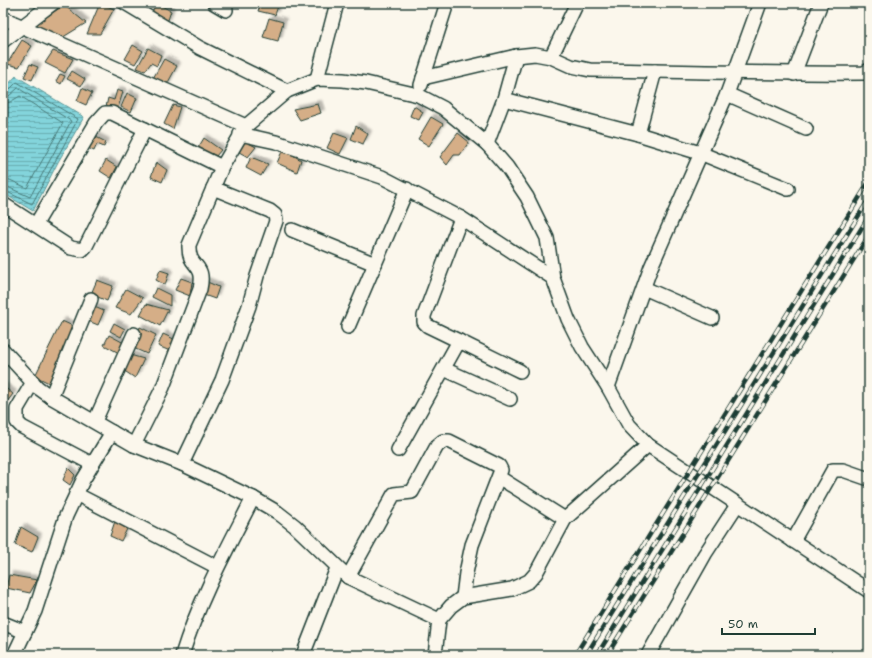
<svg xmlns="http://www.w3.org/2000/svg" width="872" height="658" font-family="'Shantell Sans',sans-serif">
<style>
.water{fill:url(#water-rules);stroke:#5b9898}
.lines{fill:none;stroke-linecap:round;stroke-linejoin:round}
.shore{stroke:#477977;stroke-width:1}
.stream{stroke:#5b9898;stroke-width:3.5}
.building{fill:#d5ae87;stroke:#1f3d34;filter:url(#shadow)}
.street-casing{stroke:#1f3d34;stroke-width:16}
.street{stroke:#fbf7ec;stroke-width:13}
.rail-casing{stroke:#1f3d34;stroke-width:4.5}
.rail{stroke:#fbf7ec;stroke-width:3;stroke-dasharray:9;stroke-linecap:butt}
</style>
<defs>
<pattern id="water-rules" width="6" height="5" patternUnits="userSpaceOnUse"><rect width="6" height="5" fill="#83d4db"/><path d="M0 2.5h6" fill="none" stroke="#6badb2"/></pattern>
<filter id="shadow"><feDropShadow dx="3.5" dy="-3.5" stdDeviation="1" flood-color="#0004"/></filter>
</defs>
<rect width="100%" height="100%" fill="#fbf7ec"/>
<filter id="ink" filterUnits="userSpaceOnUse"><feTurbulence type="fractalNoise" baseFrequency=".025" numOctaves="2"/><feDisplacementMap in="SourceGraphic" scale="8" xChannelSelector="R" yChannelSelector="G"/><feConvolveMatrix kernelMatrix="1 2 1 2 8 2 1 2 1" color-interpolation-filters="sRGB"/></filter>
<g filter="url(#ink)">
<polygon class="water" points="16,76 84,117 58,162 33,211 3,193 3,90"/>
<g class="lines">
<g class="shore">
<polyline points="3,92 7,92 17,82 78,119 32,204 3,190"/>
<polyline points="3,97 9,96 18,88 71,121 30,197 3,185"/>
<polyline points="3,103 10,102 20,96 63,123 27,188 10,180 3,179"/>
</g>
<polyline class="stream" points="863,655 869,650"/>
</g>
<g class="building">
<polygon points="100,3 114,9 100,34 87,34"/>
<polygon points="156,3 171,11 167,23 151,15"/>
<polygon points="261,3 279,3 275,15 258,11"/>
<polygon points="64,5 86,23 60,39 35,25"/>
<polygon points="269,18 283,22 278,41 263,37"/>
<polygon points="22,40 32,46 19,67 7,64"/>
<polygon points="133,45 143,51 135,64 125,59"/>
<polygon points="148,48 161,55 157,66 151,63 145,71 137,68"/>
<polygon points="53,51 73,59 65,73 45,63"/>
<polygon points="164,59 177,66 165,88 152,80"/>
<polygon points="30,64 38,67 32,80 24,77"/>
<polygon points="72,71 85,79 81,86 67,79"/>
<polygon points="60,74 65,76 61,84 56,81"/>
<polygon points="82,88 92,93 86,105 77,101"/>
<polygon points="117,90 123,92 117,111 106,107 108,98 114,100"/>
<polygon points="127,93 137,98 131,112 121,107"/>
<polygon points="318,104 321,113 300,120 293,109"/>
<polygon points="173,105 180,107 173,129 164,124"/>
<polygon points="414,106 423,112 419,120 410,116"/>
<polygon points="431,117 443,124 429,146 418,139"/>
<polygon points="356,126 368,134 363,144 351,139"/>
<polygon points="334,133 348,138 340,154 327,148"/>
<polygon points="458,133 469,142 460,155 454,155 447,165 440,157"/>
<polygon points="92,135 106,142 104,147 97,144 94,151 86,147"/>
<polygon points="204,138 221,150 216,156 198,148"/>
<polygon points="245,141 256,147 248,157 239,152"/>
<polygon points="283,149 301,160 297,172 277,163"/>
<polygon points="251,157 268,164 261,176 246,168"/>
<polygon points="106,160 117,167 111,178 100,171"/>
<polygon points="156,162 167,170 162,182 151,177"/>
<polygon points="160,270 169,273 165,285 156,280"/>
<polygon points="181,278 192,282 190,296 175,290"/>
<polygon points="97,280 113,286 107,301 91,294"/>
<polygon points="205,281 219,287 215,299 201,294"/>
<polygon points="156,288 170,295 170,306 152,297"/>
<polygon points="126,289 143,298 131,314 115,308"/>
<polygon points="146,304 168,310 160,326 140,315"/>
<polygon points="92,306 104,311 98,325 86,320"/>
<polygon points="62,321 75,327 49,383 35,376"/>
<polygon points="114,323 125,329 121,337 110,331"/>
<polygon points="140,327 156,335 147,354 131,347"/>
<polygon points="163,334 176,340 170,351 158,346"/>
<polygon points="109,335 124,343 119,353 104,345"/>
<polygon points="130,355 144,359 135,378 123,370"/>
<polygon points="3,386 13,394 3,407"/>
<polygon points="68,468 75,475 70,485 63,480"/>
<polygon points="115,521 127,529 121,541 110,536"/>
<polygon points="21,527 38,537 32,552 15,545"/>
<polygon points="9,575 37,580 30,593 6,588"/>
</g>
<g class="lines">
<defs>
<g id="street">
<polyline points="125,3 200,48 287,91"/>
<polyline points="214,3 226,10"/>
<polyline points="3,18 246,126 287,91 317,79 343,80 366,83 418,95 443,108 487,144 507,167 527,197 547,238 553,278 568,319 582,347 608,387 629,425 648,445 869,591"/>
<polyline points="3,41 53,3"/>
<polyline points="551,57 577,3"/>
<polyline points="794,74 821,3"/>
<path d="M423,78L516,56L535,54L551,57L571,66L590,70C682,71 773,74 864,73L869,70"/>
<polyline points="317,79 337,3"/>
<polyline points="421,85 447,3"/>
<polyline points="727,94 806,129"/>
<polyline points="504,99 638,134 700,153 788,189"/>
<polyline points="240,134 276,142 382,177 461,218 553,278"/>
<polyline points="638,134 655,71"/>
<polyline points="487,144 504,99 516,56"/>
<polyline points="3,204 71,248 82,250 86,246 145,129"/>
<polyline points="36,224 96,123 105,113 112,113 222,167"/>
<polyline points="292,230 375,264"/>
<polyline points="644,288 712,318"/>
<polyline points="348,327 407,189"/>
<polyline points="459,341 520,371"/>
<polyline points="3,350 37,387 51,397 134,445 182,464 253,498 277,512 295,526 348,577 439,620"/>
<polyline points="444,369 510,399"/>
<polyline points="33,382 17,409 17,422 22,427 92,464"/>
<polyline points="608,387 651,267 727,94 760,3"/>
<polyline points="51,397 91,299"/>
<polyline points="95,421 134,334"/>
<path d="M134,445L163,387L200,289C206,261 188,270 189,245L222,167L246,126"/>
<polyline points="398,450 459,341 428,326 424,322 424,316 461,218"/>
<polyline points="182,464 222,380 249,306 257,276 276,221 275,215 270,211 213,188"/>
<polyline points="500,478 565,519"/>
<polyline points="76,494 217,567"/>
<polyline points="793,541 833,470 843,470 869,479"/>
<polyline points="348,577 394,494 412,492 437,446 443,441 449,441 499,466 501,470 472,545 466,573 463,597"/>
<polyline points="3,623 25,632"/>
<polyline points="14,655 35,611 66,516 83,480 112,432"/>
<path d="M182,655C199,600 227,549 253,498"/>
<polyline points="303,655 337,568"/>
<polyline points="435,655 439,620 451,606 463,597 512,589 529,581 536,573 565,519 648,445"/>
<polyline points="648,655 705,554 737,505"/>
</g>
</defs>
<use href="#street" class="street-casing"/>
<use href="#street" class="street"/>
<defs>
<g id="rail">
<polyline points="575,655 869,182"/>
<polyline points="586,655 869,199"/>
<polyline points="597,655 869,216"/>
<polyline points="607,655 869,235"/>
</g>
</defs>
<use href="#rail" class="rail-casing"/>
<use href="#rail" class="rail"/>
</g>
</g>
<rect width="872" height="658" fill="none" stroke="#fbf7ec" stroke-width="16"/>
<rect x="8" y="8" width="856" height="642" fill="none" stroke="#1f3d34" stroke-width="1.5" filter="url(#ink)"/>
<path d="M722 628v6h93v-6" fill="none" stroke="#1f3d34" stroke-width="2"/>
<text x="728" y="628" font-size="12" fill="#1f3d34" stroke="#fbf7ec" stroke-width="3" paint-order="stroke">50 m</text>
</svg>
